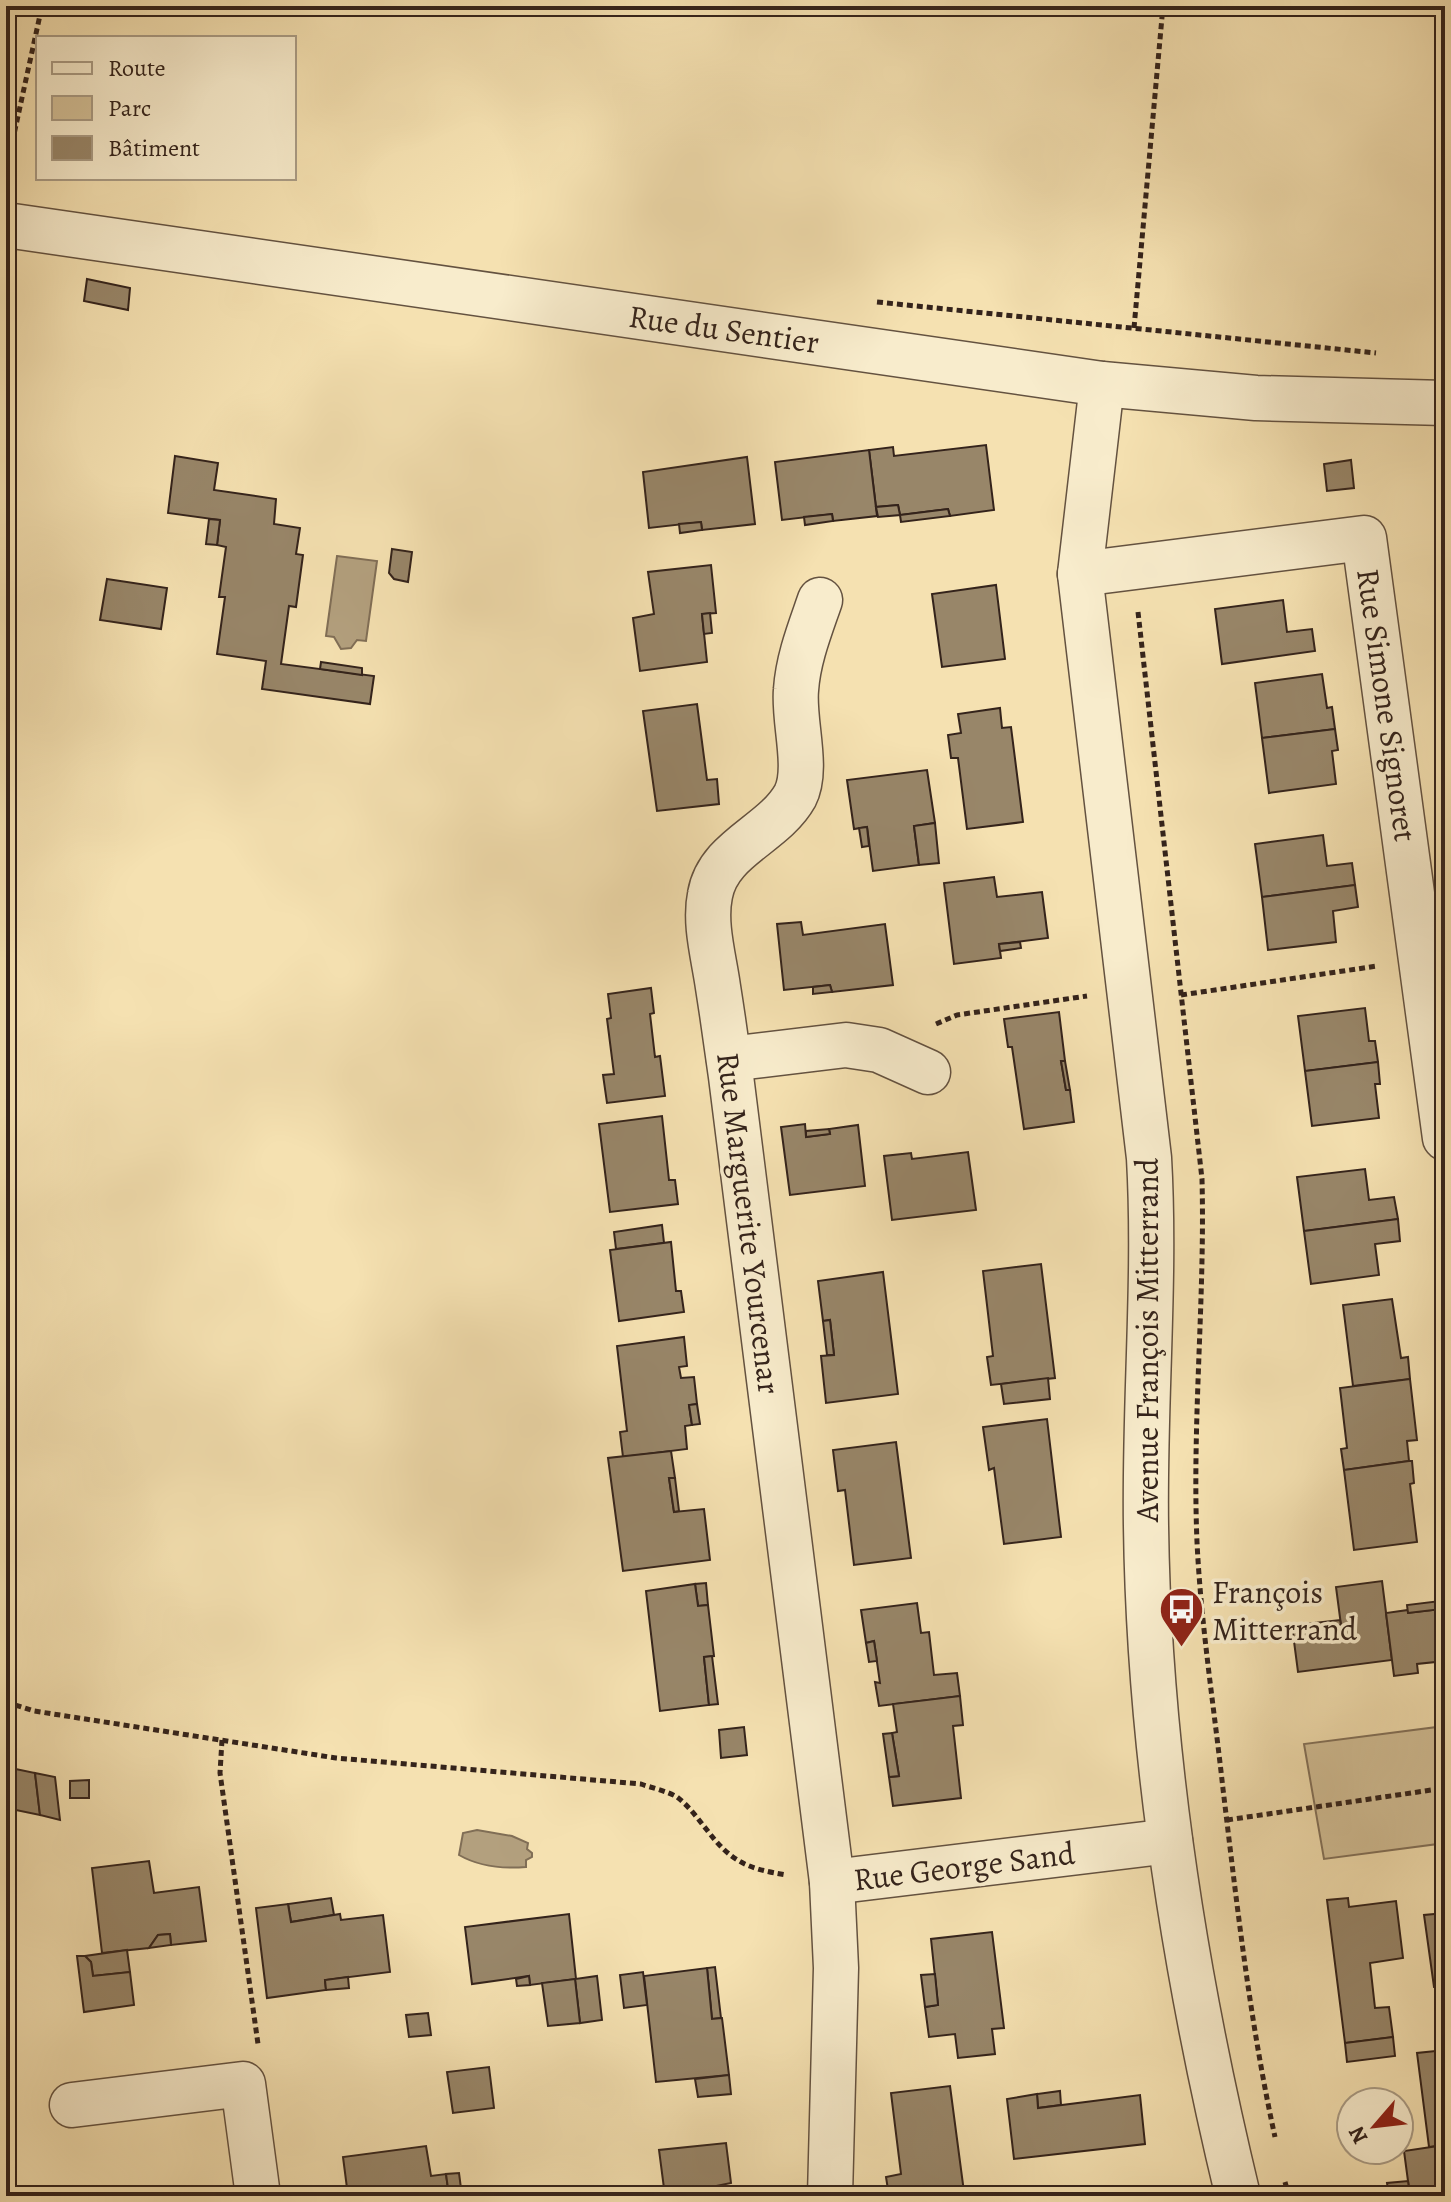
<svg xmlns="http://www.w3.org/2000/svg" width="1451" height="2202" font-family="Alegreya,serif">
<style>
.green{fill:#d4c198;stroke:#84725a;stroke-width:2}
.water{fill:#b3a07e;stroke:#806e56;stroke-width:2}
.building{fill:#988669;stroke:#34231b;stroke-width:2}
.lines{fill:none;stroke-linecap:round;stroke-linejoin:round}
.street-casing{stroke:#645240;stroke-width:47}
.path{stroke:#34231b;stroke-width:5;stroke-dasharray:6 4;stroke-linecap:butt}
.street{stroke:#f8eccc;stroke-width:44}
.labels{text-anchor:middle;stroke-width:7;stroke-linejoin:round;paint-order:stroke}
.street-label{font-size:32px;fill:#34231b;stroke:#f8eccc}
.poi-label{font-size:32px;fill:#34231b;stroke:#f8eccc;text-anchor:start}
</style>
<rect width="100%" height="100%" fill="#f5e1b1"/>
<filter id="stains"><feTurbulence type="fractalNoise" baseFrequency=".0025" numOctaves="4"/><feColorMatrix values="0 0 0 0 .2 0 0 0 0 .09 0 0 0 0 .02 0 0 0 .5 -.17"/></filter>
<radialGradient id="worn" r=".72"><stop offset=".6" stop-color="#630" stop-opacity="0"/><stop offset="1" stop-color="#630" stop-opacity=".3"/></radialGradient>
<polygon class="green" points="1445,1726 1445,1843 1324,1859 1304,1744"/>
<g class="water">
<polygon points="337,556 377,561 366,641 357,640 351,648 341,649 334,637 326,636"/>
<path d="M477,1830L512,1836L528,1843L527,1849L532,1853V1857L526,1860V1867C502,1869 480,1867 459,1855L463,1833Z"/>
</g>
<g class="building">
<polygon points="87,279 130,288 128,310 84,301"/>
<polygon points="6,308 15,310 6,359"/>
<polygon points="986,445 994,510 950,516 948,509 900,515 898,505 876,507 869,450 893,447 894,456"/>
<polygon points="869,450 877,516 833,521 832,514 782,520 775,462"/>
<polygon points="175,456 218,463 214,490 276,499 274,524 300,528 296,554 303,555 296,607 289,606 281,664 374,676 370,704 262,689 266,661 217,654 225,597 219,597 226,547 217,545 220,520 168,513"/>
<polygon points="747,457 755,524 702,530 701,522 649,528 643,472"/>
<polygon points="1351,460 1354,488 1327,491 1324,464"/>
<polygon points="898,505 900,515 878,517 876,507"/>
<polygon points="948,509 950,516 901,522 900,515"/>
<polygon points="832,514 833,521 805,525 804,517"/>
<polygon points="209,519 220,520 217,545 206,544"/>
<polygon points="701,522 702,530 680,533 679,524"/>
<polygon points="392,549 412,552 408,582 394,579 389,573"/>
<polygon points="711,565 716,613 702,614 707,662 640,671 633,618 654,614 648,572"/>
<polygon points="107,579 167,588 161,629 100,620"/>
<polygon points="996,585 1005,659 942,667 932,594"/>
<polygon points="1283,600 1287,632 1312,629 1315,651 1222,664 1215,609"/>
<polygon points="710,613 712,633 704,634 702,614"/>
<polygon points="321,662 362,668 362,675 320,669"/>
<polygon points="1322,674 1327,708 1332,707 1335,729 1262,738 1255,683"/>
<polygon points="697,704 707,780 717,779 719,804 657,811 643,711"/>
<polygon points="1000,708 1002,728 1011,727 1023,822 967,829 958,758 951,758 948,735 961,733 958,714"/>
<polygon points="1335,729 1338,750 1332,751 1336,784 1269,793 1262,738"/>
<polygon points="927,770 935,823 914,826 919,865 873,871 867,827 854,829 847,780"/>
<polygon points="935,823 939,863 919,865 914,826"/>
<polygon points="867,827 869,846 862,847 859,828"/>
<polygon points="1323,835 1327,866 1352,863 1355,885 1262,897 1255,844"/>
<polygon points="994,877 997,897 1042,892 1048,938 999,944 1001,958 954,964 944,883"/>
<polygon points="1355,885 1358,907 1333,911 1336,942 1268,950 1262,897"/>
<polygon points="801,922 803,935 885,924 893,985 832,992 830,985 784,990 777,924"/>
<polygon points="1020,942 1021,948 1000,951 999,944"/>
<polygon points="830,985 832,992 813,994 813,987"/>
<polygon points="651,988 654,1013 650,1014 655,1057 660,1056 665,1096 607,1103 603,1075 614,1074 607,1019 611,1018 608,994"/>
<polygon points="1365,1008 1369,1041 1375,1041 1378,1062 1305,1071 1298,1016"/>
<polygon points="1059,1012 1065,1061 1061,1061 1066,1090 1070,1090 1074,1122 1024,1129 1012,1047 1008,1047 1004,1019"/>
<polygon points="1061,1061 1065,1061 1070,1090 1066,1090"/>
<polygon points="1378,1062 1380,1084 1375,1084 1379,1118 1312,1126 1305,1071"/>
<polygon points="662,1116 669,1180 675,1180 678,1204 610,1212 599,1124"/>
<polygon points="805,1124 806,1137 830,1134 829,1129 858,1125 865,1186 790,1195 781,1127"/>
<polygon points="829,1129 830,1134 806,1137 806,1131"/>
<polygon points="968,1152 976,1210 892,1220 884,1156 911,1153 912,1159"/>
<polygon points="1365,1169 1369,1200 1394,1197 1398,1219 1304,1231 1297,1177"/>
<polygon points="1398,1219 1400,1241 1375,1244 1379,1275 1311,1284 1304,1231"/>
<polygon points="662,1225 664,1243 616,1249 614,1232"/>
<polygon points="671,1242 676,1291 681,1291 684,1312 619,1321 610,1250"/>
<polygon points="1041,1264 1055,1378 991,1385 987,1357 993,1356 983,1271"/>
<polygon points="883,1272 898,1394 826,1403 821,1356 834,1355 830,1320 823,1321 818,1281"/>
<polygon points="1392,1299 1401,1358 1408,1357 1410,1379 1353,1386 1343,1305"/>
<polygon points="830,1320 834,1355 827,1355 823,1321"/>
<polygon points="684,1337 687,1366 679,1367 681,1378 694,1377 697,1404 689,1405 692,1425 685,1426 687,1449 623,1457 620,1432 627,1431 617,1346"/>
<polygon points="1048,1378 1050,1399 1004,1404 1001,1384"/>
<polygon points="1410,1379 1417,1440 1407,1441 1409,1461 1344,1470 1341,1449 1347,1448 1340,1388"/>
<polygon points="697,1404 700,1424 692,1425 689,1405"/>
<polygon points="1047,1419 1061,1537 1004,1544 994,1468 989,1470 983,1427"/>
<polygon points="896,1442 911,1558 854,1565 845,1490 838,1491 833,1450"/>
<polygon points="671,1451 675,1478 669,1478 674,1512 704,1509 710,1560 623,1571 608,1458"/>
<polygon points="1409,1461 1412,1461 1414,1483 1410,1484 1417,1542 1354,1550 1344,1470"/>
<polygon points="669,1478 675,1478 679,1511 674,1512"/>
<polygon points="1382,1581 1392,1660 1298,1672 1292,1626 1315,1623 1315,1629 1341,1625 1336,1587"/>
<polygon points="706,1583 708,1605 698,1606 695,1584"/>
<polygon points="695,1584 698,1606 708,1605 714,1656 704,1657 709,1705 660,1711 646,1591"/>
<polygon points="1445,1600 1445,1661 1417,1664 1418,1673 1394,1676 1386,1613 1408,1610 1408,1613 1442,1609 1440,1601"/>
<polygon points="1440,1601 1442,1609 1408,1613 1407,1605"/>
<polygon points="917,1603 921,1633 929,1632 934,1675 957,1673 960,1696 879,1706 875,1682 880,1683 874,1641 866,1643 861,1610"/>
<polygon points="1340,1620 1341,1625 1315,1629 1315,1623"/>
<polygon points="874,1641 877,1661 869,1662 866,1643"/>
<polygon points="712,1656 718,1704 709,1705 704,1657"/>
<polygon points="960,1696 963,1725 953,1726 961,1798 893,1806 889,1777 899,1776 892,1733 897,1732 893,1704"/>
<polygon points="744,1727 747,1755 721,1758 719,1730"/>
<polygon points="892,1733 899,1776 889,1777 883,1734"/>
<polygon points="6,1767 35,1773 40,1815 6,1808"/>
<polygon points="35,1773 55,1777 60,1820 40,1815"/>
<polygon points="89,1780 89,1798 70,1798 70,1781"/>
<polygon points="149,1861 154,1893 199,1887 206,1941 171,1945 170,1934 158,1935 149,1948 102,1953 92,1868"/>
<polygon points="331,1898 334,1915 291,1922 288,1904"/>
<polygon points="1348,1898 1349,1907 1396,1901 1403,1958 1370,1963 1375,2008 1389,2007 1393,2037 1345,2043 1327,1900"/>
<polygon points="288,1904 291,1922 340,1914 341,1920 383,1915 390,1972 325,1980 326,1990 267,1998 256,1908"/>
<polygon points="1445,1913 1445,1986 1434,1987 1424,1915"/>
<polygon points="569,1914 576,1979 530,1985 529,1976 472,1984 465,1927"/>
<polygon points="992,1932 1004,2028 992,2029 995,2054 958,2058 955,2034 929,2037 925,2007 938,2005 931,1939"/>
<polygon points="170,1934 171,1945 149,1948 158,1935"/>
<polygon points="127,1950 130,1972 93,1976 91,1962 85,1956"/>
<polygon points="77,1956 85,1956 91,1962 93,1976 130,1972 134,2005 84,2012"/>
<polygon points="715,1967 721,2018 712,2019 707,1968"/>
<polygon points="707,1968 712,2019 722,2018 729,2075 656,2082 644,1976"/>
<polygon points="643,1972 647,2005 624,2008 620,1975"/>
<polygon points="935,1974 938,2005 925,2007 921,1975"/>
<polygon points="529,1976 530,1985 517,1986 516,1979"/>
<polygon points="597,1976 602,2020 580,2023 575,1979"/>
<polygon points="348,1977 349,1988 326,1990 325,1980"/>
<polygon points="575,1979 580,2023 548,2026 542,1983"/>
<polygon points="428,2013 431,2035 409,2037 406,2015"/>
<polygon points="1393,2037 1395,2056 1347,2062 1345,2043"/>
<polygon points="1445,2050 1445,2145 1429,2147 1417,2053"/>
<polygon points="489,2067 494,2108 453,2113 447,2072"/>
<polygon points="729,2075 731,2094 698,2097 695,2079"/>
<polygon points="950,2086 964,2192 937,2196 889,2196 886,2177 901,2174 891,2093"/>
<polygon points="1060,2091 1061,2105 1038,2108 1037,2094"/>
<polygon points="1037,2094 1038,2108 1140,2095 1145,2144 1014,2159 1007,2099"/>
<polygon points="726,2143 731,2183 716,2186 717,2196 665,2196 659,2150"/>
<polygon points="1445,2145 1445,2196 1410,2196 1404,2151"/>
<polygon points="426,2146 431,2176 446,2174 449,2196 348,2196 343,2157"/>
<polygon points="459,2173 462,2196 449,2196 446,2174"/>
<polygon points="1408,2181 1410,2196 1389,2196 1387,2183"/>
</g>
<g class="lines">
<defs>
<g id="street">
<polyline points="6,225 1102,384 1256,398 1445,403"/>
<path d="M1102,384L1080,574L1149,1158C1156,1280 1144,1403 1146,1526C1149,1752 1185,1977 1238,2196"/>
<polyline points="1080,574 1364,538 1445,1138"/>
<path d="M820,600C810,629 798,659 796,690C793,721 809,769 795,796C773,835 718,848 710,895C704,924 714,958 718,987C726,1038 733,1089 739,1140C770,1387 801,1635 832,1882L836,1968L830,2196"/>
<polyline points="729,1059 846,1045 879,1050 928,1072"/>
<polyline points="832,1882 1170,1841"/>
<polyline points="72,2105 243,2084 258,2196"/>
</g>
</defs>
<use href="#street" class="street-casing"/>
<g class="path">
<polyline points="6,171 42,6"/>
<polyline points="877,302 1376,353"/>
<polyline points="1134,328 1163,6"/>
<path d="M1138,612L1202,1179C1205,1300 1192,1422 1197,1542C1201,1625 1214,1707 1223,1789C1237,1905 1250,2023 1275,2137"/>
<polyline points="1181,995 1377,966"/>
<polyline points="936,1024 957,1015 1087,996"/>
<path d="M6,1702L34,1711L336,1758L641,1784C652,1788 667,1791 677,1797C689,1806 698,1819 707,1830C731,1862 748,1869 787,1875"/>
<polyline points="222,1740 220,1773 258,2044"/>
<polyline points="1227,1820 1445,1788"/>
<polyline points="1285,2182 1289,2196"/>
</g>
<use href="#street" class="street"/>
</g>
<defs>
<symbol id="bus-pin" viewBox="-11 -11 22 30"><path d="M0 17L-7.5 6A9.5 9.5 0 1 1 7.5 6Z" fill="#8f2418" stroke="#f8eccc"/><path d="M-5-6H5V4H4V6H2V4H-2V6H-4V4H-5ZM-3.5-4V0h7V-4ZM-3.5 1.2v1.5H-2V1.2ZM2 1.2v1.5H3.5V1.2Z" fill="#fff"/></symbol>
</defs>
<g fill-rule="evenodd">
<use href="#bus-pin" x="1156" y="1584" width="51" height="69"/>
</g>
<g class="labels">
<g class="street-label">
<text transform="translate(724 329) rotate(8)" y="11">Rue du Sentier</text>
<text transform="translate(1387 705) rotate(82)" y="11">Rue Simone Signoret</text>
<text transform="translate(749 1223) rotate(83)" y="11">Rue Marguerite Yourcenar</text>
<text transform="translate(1147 1340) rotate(-90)" y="11">Avenue François Mitterrand</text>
<text transform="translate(964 1866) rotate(-7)" y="11">Rue George Sand</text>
</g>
<g class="poi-label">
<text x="1212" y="1603">François<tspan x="1212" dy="37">Mitterrand</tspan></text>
</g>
</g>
<rect width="1451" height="2202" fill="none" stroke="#f5e1b1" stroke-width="32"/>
<rect x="8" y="8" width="1435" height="2186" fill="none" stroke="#34231b" stroke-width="4"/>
<rect x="16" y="16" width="1419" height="2170" fill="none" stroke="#34231b" stroke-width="2"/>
<rect x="36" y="36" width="260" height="144" fill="#f8eccc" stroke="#aa9c85" stroke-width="2"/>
<rect x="52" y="62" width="40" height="12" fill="#f8eccc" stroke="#aa9c85" stroke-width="2"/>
<text x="108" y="76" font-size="24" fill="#34231b">Route</text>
<rect x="52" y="96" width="40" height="24" fill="#d4c198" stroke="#aa9c85" stroke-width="2"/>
<text x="108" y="116" font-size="24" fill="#34231b">Parc</text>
<rect x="52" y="136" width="40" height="24" fill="#988669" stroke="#aa9c85" stroke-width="2"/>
<text x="108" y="156" font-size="24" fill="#34231b">Bâtiment</text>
<g transform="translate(1375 2126) rotate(242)"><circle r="38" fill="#f8eccc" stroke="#aa9c85" stroke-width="2"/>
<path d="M0-6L14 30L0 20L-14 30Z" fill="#8f2418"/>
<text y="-12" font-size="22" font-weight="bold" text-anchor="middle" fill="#34231b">N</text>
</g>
<rect width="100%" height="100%" filter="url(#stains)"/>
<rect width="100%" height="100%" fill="url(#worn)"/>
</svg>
